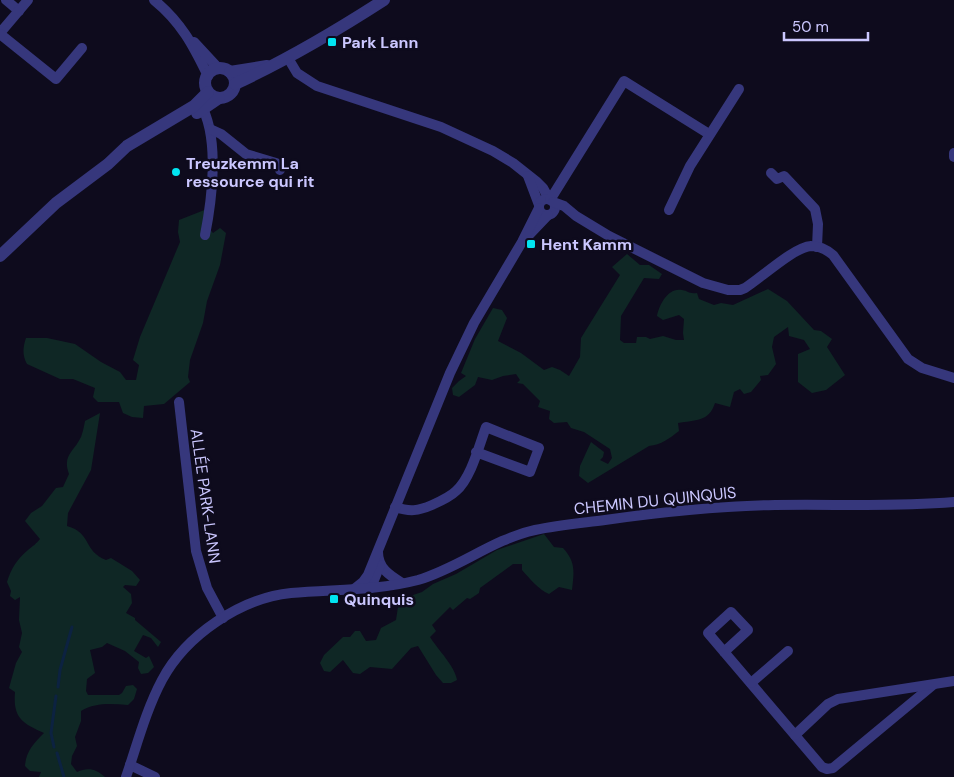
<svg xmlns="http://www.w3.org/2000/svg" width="954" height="777" font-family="'DM Sans',sans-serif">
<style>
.green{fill:#0f2725}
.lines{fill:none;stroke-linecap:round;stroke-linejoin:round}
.stream{stroke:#0c2241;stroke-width:3}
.minor{stroke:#36377c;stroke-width:10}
.tertiary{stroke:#36377c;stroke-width:12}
.poi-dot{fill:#01e4f1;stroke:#0e0b1d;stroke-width:2}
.labels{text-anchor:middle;stroke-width:5;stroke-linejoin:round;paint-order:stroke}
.poi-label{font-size:16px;font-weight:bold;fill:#cbc7ff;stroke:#0e0b1d;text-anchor:start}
.street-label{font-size:16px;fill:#cbc7ff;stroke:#0e0b1d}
</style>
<rect width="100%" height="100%" fill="#0e0b1d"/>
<g class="green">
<path d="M207,209L205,224L213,233L220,228L226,233L220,265L207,301L203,323L190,360L188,377L190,382L164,404L144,406L143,418L132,417L123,413L119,402H98L93,397L95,388L73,379H60L27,364C22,355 23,347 26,338H47L75,344L101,362L120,372L126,380H136L139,365L133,360L140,337L180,242L178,232L179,220Z"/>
<path d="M627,254L640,265H649L662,274L659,279L644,278L621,316L620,340L624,343H636L637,337H646L650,339L663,336L676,340H684L683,333L684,319L679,315L663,320L657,316C659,305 668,287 682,290C689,291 688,294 697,293L699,299L714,305L721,303L733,305L768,289L787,301L814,330L821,331L832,339L827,347L845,375L826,390L812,393L798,382V354L810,349L804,340L789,336L788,327L774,337L772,347L776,364L768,375L760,376L761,380L751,392L744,394L740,389L734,392L730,407L715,403C709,422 695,420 678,423L679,431C670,438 661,445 649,446L588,483L579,476L580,466L591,442L604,452L603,457L600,460L608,464L612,458L610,449L584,432L571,428L567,422L554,423L549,419L550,411L538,407L540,401L523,384L517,383L520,380L516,374L503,376L492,380L478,377L475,385L459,397L453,395L452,388L459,381L466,376L461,373L475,339L493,308L502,310L507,318L498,341L521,353L544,370L552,367L560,370L569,376L580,357L581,338L620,275L612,267Z"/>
<path d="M100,413L91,470L68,513L67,526C92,533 83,551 106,560L111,558L132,571L140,580L136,586L125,585L123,587L131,594L132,603L126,613L135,618V620L161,642L158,647L151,638L143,635L134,651L146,658L149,656L154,667L148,673L141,674L138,668L139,662L125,651L107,643L102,647L90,650L95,673L87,679L86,691L88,695H119L122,693L126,686L133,685L137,689L134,699L128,705C112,704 96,702 81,711V721L75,737L77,746L72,756L71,764L77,772C88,767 96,769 105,777H39L41,772L30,771L25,766C26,751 34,743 44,733C21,723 13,717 15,692L9,688L16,663L22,652L19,647L22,633L19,620L20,597L15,600L10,596L11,591L7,582C11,569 17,559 28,550C33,546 36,544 40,539L25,521L31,513L42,506L56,488L63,487L69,474C62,455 74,452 81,437C83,432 84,426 85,421Z"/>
<path d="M544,534L554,547L563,548C576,562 574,572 572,590L559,587L549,594C538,589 530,579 522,570V564H513L480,588L479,593L470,599L467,598L453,610L450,607L432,625L436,631L430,637C438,650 455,666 457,680L451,683H443L436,675L418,646L411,648L392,669L370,667L360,674L353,673L343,660L330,672L324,671L320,663L324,655L343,637H350L355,631H360L366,641L376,640L381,628L396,620L398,607L404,598L422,592L433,584L456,574L497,550Z"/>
</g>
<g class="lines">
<g class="stream">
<polyline points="58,687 60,670 72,627"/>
<polyline points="54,747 51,733 56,696"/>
<polyline points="57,753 64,777"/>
</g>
<g class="minor">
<polyline points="6,0 19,11"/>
<path d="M154,0C181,22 193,45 208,76"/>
<polyline points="0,33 28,0"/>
<polyline points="0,34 56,79 82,48"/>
<polyline points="194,42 219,69"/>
<polyline points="288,58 297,73 317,86 441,127 493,151 513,163 537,182 543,188 549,199"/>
<path d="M203,109C219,142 212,200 205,235"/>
<polyline points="210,129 221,134 246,154 276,163 280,170"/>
<polyline points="954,153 954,157"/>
<polyline points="771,173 777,179 784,176 815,209 818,224 817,247"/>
<polyline points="528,176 539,205"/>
<circle cx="547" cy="207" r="8"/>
<polyline points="550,200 624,81 709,134"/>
<path d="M553,202L564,206L576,216L609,236L703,283L728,290H740L745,288C761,278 794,247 811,246C820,246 827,250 833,255L908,359L922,368L954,378"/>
<polyline points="669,210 690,166 739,89"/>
<polyline points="528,236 548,215"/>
<polyline points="179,402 196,551 207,588 223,618"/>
<path d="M395,507C410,512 418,511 432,505C441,501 450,497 456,491C471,478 479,446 486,427L539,448L530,472L476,452"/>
<path d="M378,552C378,568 389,575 402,583"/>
<polyline points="371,588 380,565"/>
<polyline points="353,590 363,582 368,575 450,373 474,323 522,242 539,208"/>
<path d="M724,652L748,630L731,612L708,633C746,678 784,722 822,767L827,769L833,768L933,685"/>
<polyline points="751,683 788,651"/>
<polyline points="795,735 828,704 838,699 954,681"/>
<polyline points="130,765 155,777"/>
<path d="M126,777C137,745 146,710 162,680C186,635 241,598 291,593C334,589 376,591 418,580C459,568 493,539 535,530C558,525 582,523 605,520C661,512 718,506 775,505C835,504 894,507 954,502"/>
</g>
<g class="tertiary">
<circle cx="220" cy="83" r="15"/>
<polyline points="230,72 267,66"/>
<path d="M235,84C287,60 336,31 384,0"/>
<polyline points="197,113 219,98"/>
<polyline points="0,256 56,203 108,164 127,146 194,106 208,92"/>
</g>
</g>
<g class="poi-dot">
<rect x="327" y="37" width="10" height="10" rx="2.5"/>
<circle cx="176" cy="172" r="5"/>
<rect x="526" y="239" width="10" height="10" rx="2.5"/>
<rect x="329" y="594" width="10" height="10" rx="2.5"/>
</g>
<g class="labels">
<g class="poi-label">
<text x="342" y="48">Park Lann</text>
<text x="186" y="169">Treuzkemm La<tspan x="186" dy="18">ressource qui rit</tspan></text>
<text x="541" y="250">Hent Kamm</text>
<text x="344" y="605">Quinquis</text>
</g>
<g class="street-label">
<text transform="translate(206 496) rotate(82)" y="6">ALLÉE PARK-LANN</text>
<text transform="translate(655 500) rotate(-6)" y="6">CHEMIN DU QUINQUIS</text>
</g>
</g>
<path d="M784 32v8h84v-8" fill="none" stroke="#cbc7ff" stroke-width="2.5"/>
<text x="792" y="32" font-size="15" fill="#cbc7ff" stroke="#0e0b1d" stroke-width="4" paint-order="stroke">50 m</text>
</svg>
